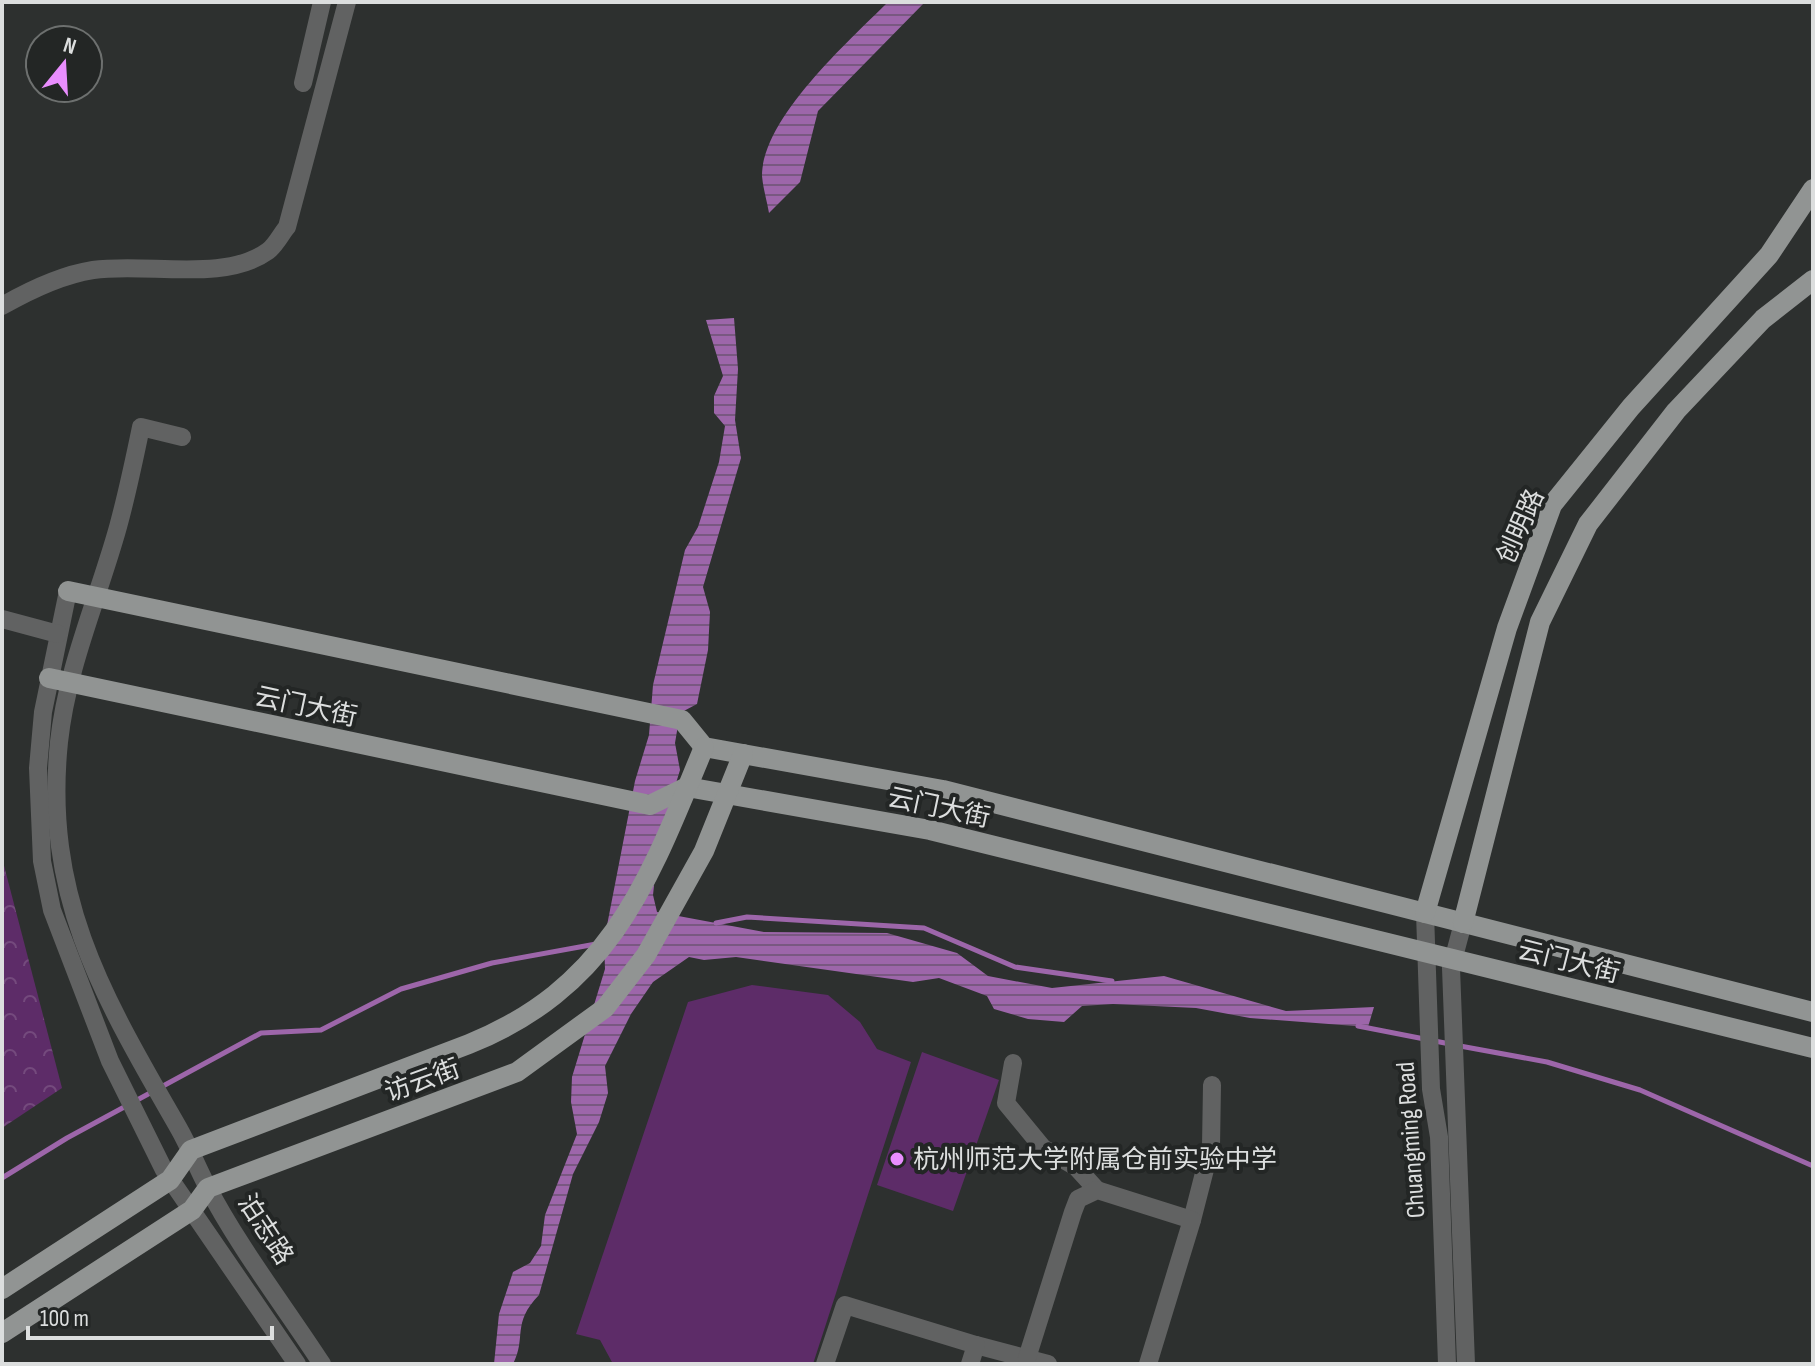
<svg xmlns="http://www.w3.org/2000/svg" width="1815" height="1366" font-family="'Sofia Sans Condensed','Noto Sans SC',sans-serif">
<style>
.forest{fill:url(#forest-crowns)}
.pitch{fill:#5d2c68}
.water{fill:url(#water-rules)}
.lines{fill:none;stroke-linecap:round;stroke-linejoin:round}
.stream{stroke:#9d66aa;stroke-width:5}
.minor{stroke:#616262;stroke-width:18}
.major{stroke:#919493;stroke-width:20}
.poi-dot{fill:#e98dfe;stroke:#232625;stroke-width:3}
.labels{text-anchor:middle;stroke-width:8;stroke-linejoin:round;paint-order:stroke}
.street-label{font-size:26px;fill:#dcdede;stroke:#232625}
.poi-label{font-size:26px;fill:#dcdede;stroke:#232625;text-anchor:start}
</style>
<defs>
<pattern id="forest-crowns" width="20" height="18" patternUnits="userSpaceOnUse" patternTransform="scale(2)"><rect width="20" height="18" fill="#5d2c68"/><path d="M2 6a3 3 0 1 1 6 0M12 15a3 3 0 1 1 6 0" fill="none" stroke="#744a7d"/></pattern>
<pattern id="water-rules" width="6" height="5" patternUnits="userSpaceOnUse" patternTransform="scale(2)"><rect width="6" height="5" fill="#9d66aa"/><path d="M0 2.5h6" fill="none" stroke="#795881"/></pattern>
</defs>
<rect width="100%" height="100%" fill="#2d302f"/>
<polygon class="forest" points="2,858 62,1088 2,1128"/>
<g class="pitch">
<polygon points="752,985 828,995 860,1022 877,1049 911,1062 813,1364 613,1364 600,1340 576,1334 688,1002"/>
<polygon points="922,1052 999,1080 953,1211 877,1185"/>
</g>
<g class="water">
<path d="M888,2H925L818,111L800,182L769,213C767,201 763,188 762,176C762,118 849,41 888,2Z"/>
<path d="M734,318L738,369L735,420L741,458L703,587L710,612L708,650L697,704L680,713L675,743L680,770L659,839L653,895L657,912L764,932L887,933L957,953L988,976L1052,988L1164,976L1286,1011L1374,1007L1368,1027L1250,1018L1196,1008L1113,1004L1082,1006L1064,1022L1028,1019L994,1009L987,996L939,978L913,982L736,957L704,960L689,957L653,982L631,1014L605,1066L608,1093L599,1122L573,1174L539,1295C511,1324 527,1337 513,1364H494L499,1314L513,1272L530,1263L541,1246L545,1215L577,1134L571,1102L572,1077L605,969L604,941L635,781L649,735L653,685L685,550L698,527L719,462L725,426L714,413V396L723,376L706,320Z"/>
</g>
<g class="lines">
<g class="stream">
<polyline points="716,923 747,917 924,928 1015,967 1112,981"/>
<polyline points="1358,1026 1450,1044"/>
<polyline points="1460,1046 1547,1062 1640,1090 1813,1166"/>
<polyline points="2,1178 67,1138 261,1033 321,1030 401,989 492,963 596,944"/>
</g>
<g class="minor">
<polyline points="303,83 322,2"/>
<path d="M2,306C30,290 61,275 93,270C146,262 224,283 268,251C276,245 281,234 287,227L347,2"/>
<path d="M182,437L141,427C134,461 127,494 118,527C98,599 67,667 59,742C43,898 104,998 178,1127C189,1146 197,1167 207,1186C238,1246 285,1307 322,1364"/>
<polyline points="68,591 43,712 38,768 42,861 52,910 110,1061 164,1170 297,1364"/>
<polyline points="2,619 58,634"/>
<polyline points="1425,913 1431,1089 1439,1137 1447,1364"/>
<polyline points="1463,923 1451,968 1466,1364"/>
<polyline points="1013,1063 1006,1103 1043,1148 1076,1167 1097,1190"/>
<polyline points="1192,1220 1211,1146 1212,1085"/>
<polyline points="976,1345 1048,1364"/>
<polyline points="1027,1358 1073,1212 1078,1199 1097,1190 1192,1220 1148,1364"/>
<polyline points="825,1364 845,1305 976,1345 970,1364"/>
</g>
<g class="major">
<polyline points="68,591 682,720 704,747 943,790 1813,1012"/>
<polyline points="49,678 650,805 687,787 930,830 1813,1048"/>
<polyline points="1425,913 1507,628 1552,505 1631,407 1769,255 1813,189"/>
<polyline points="1463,923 1540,622 1588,524 1676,411 1763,319 1813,280"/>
<path d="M2,1289L170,1180L191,1150L469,1044C612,986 649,880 704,747"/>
<polyline points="2,1333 192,1210 208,1188 517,1072 605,1008 646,955 704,851 743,754"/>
</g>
</g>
<circle class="poi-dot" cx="897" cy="1159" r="8"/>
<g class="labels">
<g class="street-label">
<text transform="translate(1520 526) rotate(-66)" y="9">创明路</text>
<text transform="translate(306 706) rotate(12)" y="9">云门大街</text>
<text transform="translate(939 807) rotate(12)" y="9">云门大街</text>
<text transform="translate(1569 961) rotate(14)" y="9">云门大街</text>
<text transform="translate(422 1080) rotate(-20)" y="9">访云街</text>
<text transform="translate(1410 1140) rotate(-94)" y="9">Chuangming Road</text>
<text transform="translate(266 1229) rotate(57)" y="9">泊志路</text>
</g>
<g class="poi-label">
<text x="913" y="1168">杭州师范大学附属仓前实验中学</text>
</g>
</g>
<rect width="1815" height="1366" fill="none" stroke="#dcdede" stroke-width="8"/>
<g transform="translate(64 64) rotate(18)"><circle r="38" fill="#232625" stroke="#6d706f" stroke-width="2"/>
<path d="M0-6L14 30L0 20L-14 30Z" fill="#e98dfe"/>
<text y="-12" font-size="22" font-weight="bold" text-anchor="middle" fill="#dcdede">N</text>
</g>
<path d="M28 1326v12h244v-12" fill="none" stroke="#dcdede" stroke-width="4"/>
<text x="40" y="1326" font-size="24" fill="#dcdede" stroke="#232625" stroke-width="6" paint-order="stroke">100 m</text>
</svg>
